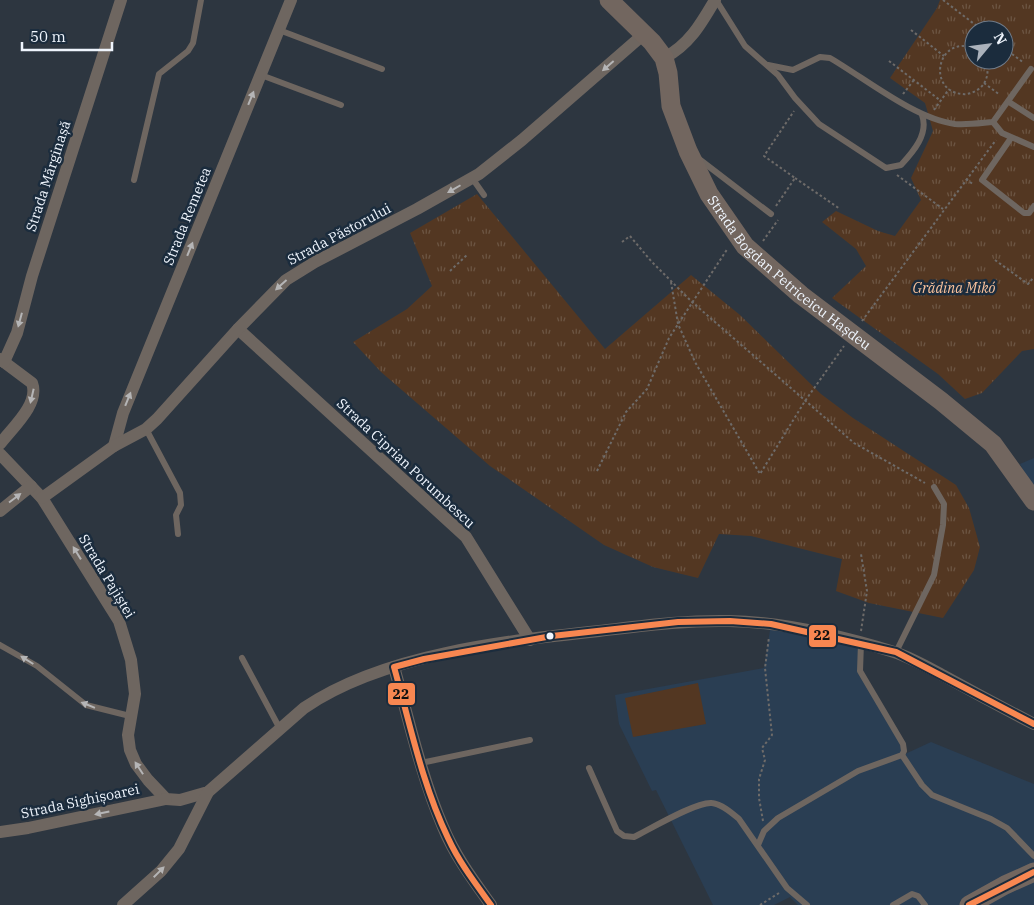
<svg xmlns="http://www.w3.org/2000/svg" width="1034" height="905" font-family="'IBM Plex Serif',serif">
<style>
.built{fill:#2a3e53}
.park{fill:url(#park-tufts);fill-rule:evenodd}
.pitch{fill:#533722}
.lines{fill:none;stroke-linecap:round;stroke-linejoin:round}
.path{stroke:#6e6b69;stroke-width:2;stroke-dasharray:2.5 2.5;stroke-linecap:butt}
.lane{stroke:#6e6660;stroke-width:6}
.street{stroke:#6e6660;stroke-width:12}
.secondary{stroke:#72665f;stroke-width:19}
.bus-1-casing{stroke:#1b2c3d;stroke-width:10}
.bus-1{stroke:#f88751;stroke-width:6}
.oneway{fill:#b5b5b6}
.bus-dot{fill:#eff5fd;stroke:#1b2c3d;stroke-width:2}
.labels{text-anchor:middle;stroke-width:5;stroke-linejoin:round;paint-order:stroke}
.street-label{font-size:14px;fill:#eff5fd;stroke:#1b2c3d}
.park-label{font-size:14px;font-style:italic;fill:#fdc49d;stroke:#1b2c3d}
.line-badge{stroke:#1b2c3d;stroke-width:2}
.pale-badge-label{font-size:14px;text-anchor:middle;font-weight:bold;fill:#111}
</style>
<defs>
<pattern id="park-tufts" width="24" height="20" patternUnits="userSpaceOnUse" patternTransform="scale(1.25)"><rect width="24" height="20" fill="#533722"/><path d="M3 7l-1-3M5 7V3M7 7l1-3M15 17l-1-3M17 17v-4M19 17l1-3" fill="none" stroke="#6c5543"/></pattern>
</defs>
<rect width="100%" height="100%" fill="#2d3640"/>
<g class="built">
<polygon points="1034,458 1034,490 1020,464"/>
<polygon points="771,624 861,643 860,671 903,744 903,755 931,742 1034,784 1034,872 969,905 798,905 790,897 774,905 713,905 656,790 652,791 619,724 615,695 764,668"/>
<polygon points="1034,878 1034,905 980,905"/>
</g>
<g class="park">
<path d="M940,0H1034V349L1022,351L982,393L965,399L938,374L832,298L866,266L856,249L822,222L836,211L878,231L895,236L921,200L911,178L933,131L925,103L890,78L937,8ZM974,30H1004V60H974Z"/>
<polygon points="477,194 605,349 691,275 740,315 821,394 853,418 956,485 969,508 980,547 974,570 943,618 869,603 836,591 842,559 751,536 719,534 698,578 653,567 604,545 490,466 381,372 353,342 407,309 432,286 410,233"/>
</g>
<polygon class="pitch" points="698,683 706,724 633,737 625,698"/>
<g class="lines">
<g class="path">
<polyline points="943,0 982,30"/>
<polyline points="911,30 944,56"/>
<path d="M974,48C936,35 927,91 962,94C968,95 975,92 980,88C988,81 989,70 986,60"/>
<polyline points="1004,48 1024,63"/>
<polyline points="889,61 941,101"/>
<polyline points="984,83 1000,95"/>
<polyline points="903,94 914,80"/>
<polyline points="934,110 949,89"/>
<polyline points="897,175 943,209"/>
<polyline points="795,178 840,209"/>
<polyline points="966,179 974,185"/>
<polyline points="776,206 795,178 764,156 794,111"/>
<polyline points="763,241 778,220"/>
<polyline points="622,242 630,236 651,261 692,302 854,443 925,483"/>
<polyline points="995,260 1028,284 1034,277"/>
<polyline points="450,271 468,254"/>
<polyline points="671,282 678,324 695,362 760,474 805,401 844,346"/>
<polyline points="862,321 996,140"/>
<polyline points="597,471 626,412 647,389 669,338 728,248"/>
<polyline points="861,631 867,591 861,554"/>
<polyline points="763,821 759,798 759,779 765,760 762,748 772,735 765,668 769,637"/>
<polyline points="760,905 779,893"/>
</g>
<g class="lane">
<path d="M716,0L745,46L778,75L795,98L819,124L886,168L901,165C913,152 929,134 922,115"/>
<polyline points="279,30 382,69"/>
<path d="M768,65L793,70L820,57L830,58C866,79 915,119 955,124C968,125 981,123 993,122L1031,69"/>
<polyline points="261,75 341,105"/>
<polyline points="1009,102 1034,118"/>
<polyline points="993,122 1002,133 1034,147"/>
<polyline points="1011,138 982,180 1024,213 1029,213 1034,206"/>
<polyline points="699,159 771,214"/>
<polyline points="472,178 484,195"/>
<polyline points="134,180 159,74 188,51 193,43 201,0"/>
<polyline points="146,429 180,493 181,505 176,515 178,534"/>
<polyline points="0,645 37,666 86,705 130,716"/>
<polyline points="896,652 934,575 943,525 944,504 934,487"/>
<polyline points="242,658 280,729"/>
<polyline points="902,755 922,785 932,795 991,819 1007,828 1034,856"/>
<polyline points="421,763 530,740"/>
<path d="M589,768L617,831L624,836L634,837C650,829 697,801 712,803C722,804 732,813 739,819L787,888L807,905"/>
<polyline points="758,845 764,831 778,818 858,771 902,755 904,751 903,744 860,671 861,643"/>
<polyline points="893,905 912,894 918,896 925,905"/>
</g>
<g class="street">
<path d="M664,58C689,45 701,24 715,0"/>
<polyline points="238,329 466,537 530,640"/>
<path d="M0,359L32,383C40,404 12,428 0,444"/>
<polyline points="4,362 17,333 32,276 121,0"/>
<polyline points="114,446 123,413 291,0"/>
<path d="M0,454L42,498L119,621L131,660L135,694L128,735L130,750L136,764L148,780L166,799L180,800L208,792L304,708C383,654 505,641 599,631C642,626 685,620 729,621C784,622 842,636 894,652C912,658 929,668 946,677C975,693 1005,709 1034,724"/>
<polyline points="42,498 114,446 146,429 157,419 238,329 286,280 315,262 417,209 479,174 522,140 644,34"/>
<polyline points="0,511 31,486"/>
<path d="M394,667C409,720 421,776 443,827C455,856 473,880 491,905"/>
<polyline points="0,832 28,828 166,799"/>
<polyline points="123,905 161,871 179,849 208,792"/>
</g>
<g class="secondary">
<path id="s1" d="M609,0L652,42L664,58L668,73L671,106L688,151L709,194L745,246L801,295L941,401L993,444L1034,501"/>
<polyline points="969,905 1005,885 1034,872"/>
</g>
<defs>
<g id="bus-1">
<path d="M491,905C475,883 459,862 448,838C422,784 410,724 394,667L424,659L552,636L678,622L730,621L771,624L896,652L1034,724"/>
<polyline points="969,905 1034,872"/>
</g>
</defs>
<use href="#bus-1" class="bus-1-casing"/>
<use href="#bus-1" class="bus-1"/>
</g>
<defs><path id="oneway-solid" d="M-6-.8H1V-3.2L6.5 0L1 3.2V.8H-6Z" transform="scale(1.25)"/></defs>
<g class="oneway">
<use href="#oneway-solid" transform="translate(608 66) rotate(139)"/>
<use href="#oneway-solid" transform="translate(251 98) rotate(-68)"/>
<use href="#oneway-solid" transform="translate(454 189) rotate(150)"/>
<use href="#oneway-solid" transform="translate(190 249) rotate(-68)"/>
<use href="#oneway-solid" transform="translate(281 285) rotate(138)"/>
<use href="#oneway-solid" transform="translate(20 320) rotate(105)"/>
<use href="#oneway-solid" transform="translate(32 396) rotate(103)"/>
<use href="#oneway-solid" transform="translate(128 399) rotate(-68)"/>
<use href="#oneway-solid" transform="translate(15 498) rotate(-37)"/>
<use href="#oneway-solid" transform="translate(77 553) rotate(-122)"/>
<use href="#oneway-solid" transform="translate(27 660) rotate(-148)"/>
<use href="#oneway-solid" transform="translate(88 705) rotate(-158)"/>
<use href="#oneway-solid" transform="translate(139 768) rotate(-123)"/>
<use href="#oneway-solid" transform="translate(102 813) rotate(168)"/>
<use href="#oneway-solid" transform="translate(159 872) rotate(-45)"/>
</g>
<circle class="bus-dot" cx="550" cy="636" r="4.5"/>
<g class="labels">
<g class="street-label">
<text transform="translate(48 176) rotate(-72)" y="5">Strada Mărginașă</text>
<text transform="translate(187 216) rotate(-68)" y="5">Strada Remetea</text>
<text transform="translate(339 234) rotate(-28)" y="5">Strada Păstorului</text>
<text dy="5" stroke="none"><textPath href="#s1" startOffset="338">Strada Bogdan Petriceicu Hașdeu</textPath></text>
<text transform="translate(406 463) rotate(43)" y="5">Strada Ciprian Porumbescu</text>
<text transform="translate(107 576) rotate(59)" y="5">Strada Pajiștei</text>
<text transform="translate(80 801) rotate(-12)" y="5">Strada Sighișoarei</text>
</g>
<g class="park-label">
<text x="954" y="293">Grădina Mikó</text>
</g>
</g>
<g class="line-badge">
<rect x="808" y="624" width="29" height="24" rx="5" fill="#f88751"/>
<rect x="387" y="682" width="29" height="24" rx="5" fill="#f88751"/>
</g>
<g class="pale-badge-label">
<text x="822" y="640">22</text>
<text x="401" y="699">22</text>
</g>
<g transform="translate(989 45) rotate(61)"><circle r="24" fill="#1b2c3d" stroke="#707c8a"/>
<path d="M0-4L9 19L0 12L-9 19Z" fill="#abb2bb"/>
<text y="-8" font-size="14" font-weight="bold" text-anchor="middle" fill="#eff5fd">N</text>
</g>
<path d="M22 42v8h90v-8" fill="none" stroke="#eff5fd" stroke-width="2.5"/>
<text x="30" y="42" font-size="15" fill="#eff5fd" stroke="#1b2c3d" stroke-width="4" paint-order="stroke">50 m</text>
</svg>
